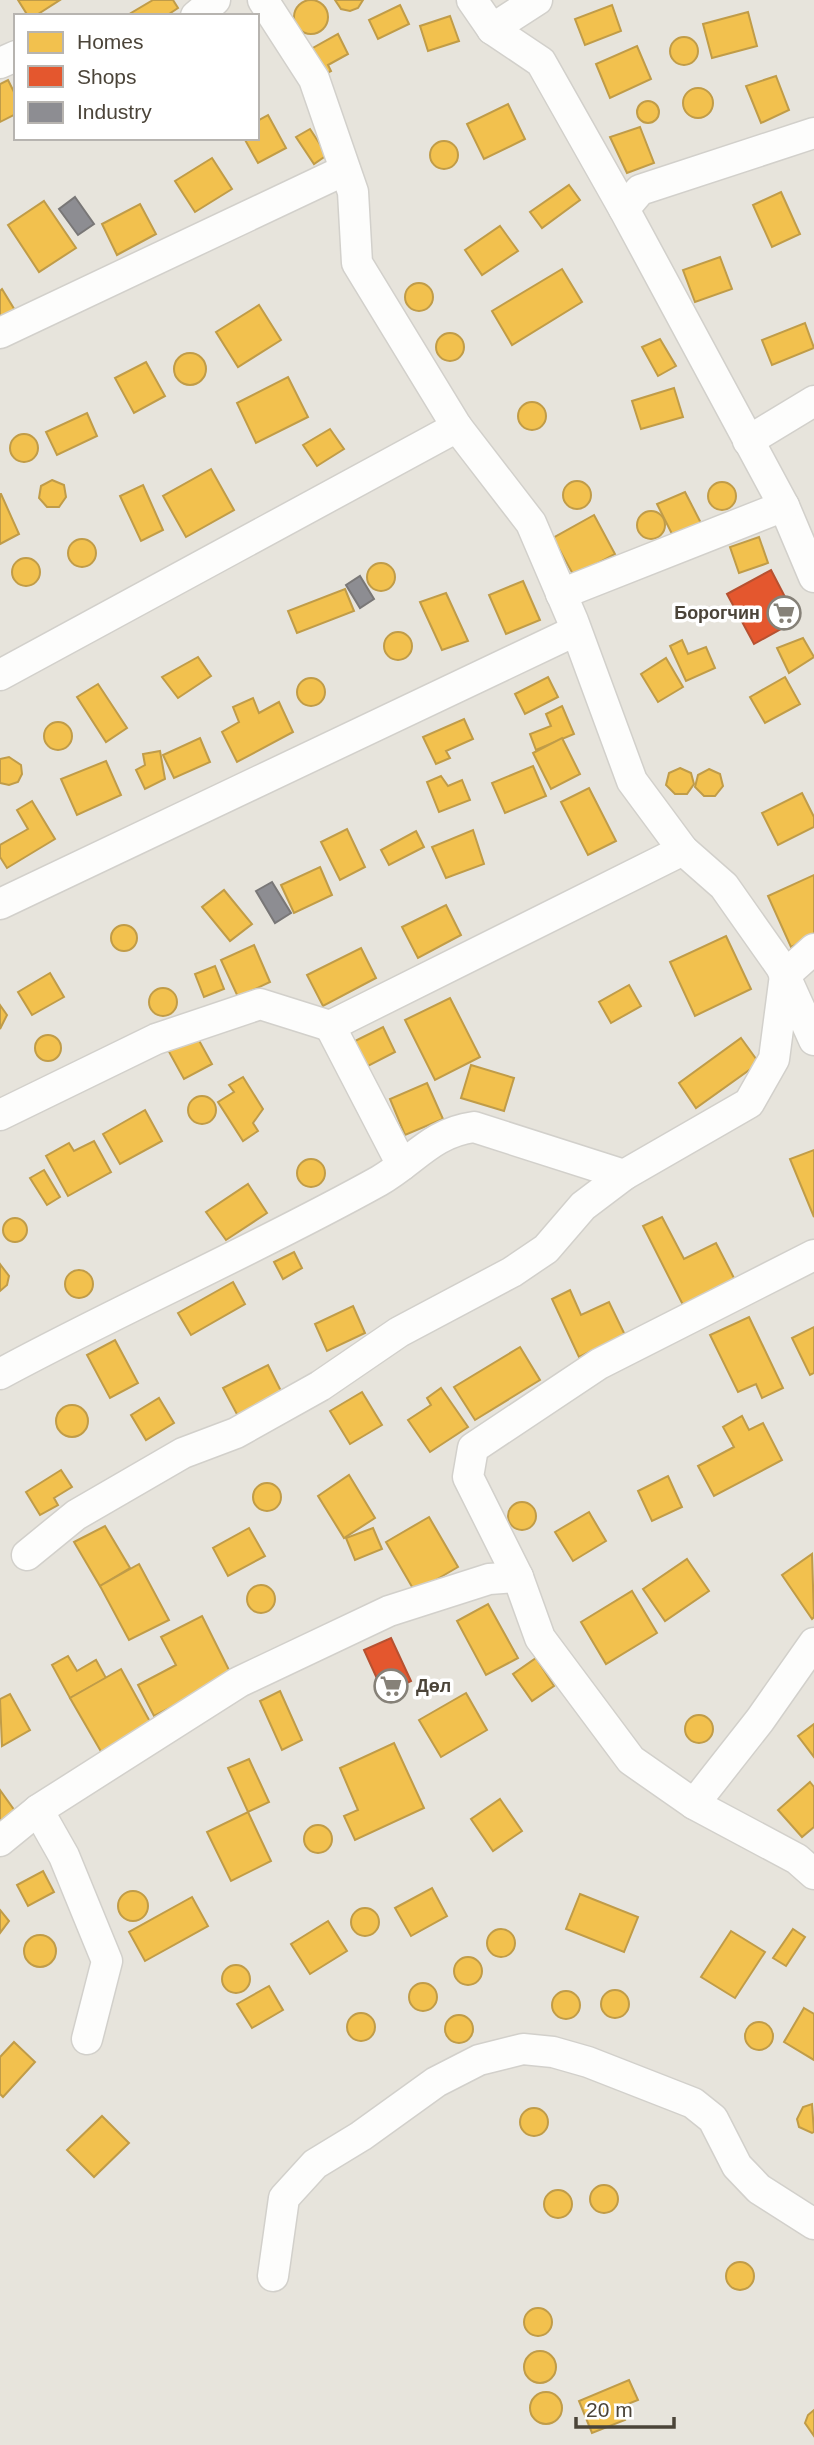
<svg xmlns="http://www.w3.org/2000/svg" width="814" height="2445" font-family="Helvetica,sans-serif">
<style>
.residential{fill:#e7e4dc;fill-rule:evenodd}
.homes{fill:#f2c14e;stroke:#c09c48;stroke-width:2}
.shops{fill:#e4572e;stroke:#b65131;stroke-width:2}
.industry{fill:#8d8d92;stroke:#797777;stroke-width:2}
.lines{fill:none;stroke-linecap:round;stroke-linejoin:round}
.minor-casing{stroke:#d2d0cb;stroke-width:33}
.minor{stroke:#fdfdfc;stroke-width:30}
.labels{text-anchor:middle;stroke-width:7;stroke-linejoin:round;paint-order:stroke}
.poi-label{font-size:18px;font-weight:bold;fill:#4b4439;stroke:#fff;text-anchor:end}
</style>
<rect width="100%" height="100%" fill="#f4f2ee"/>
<path class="residential" d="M0,0H814V2445H0ZM16,16H257V138H16Z"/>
<g class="homes">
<circle cx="311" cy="17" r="17"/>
<polygon points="18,0 60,0 35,16 28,16"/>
<polygon points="153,0 173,0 178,8 166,16 126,16"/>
<polygon points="335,0 363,0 358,8 350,11 341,9"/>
<polygon points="400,5 409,24 378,39 369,20"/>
<polygon points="612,5 621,31 585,45 575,19"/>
<polygon points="748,12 757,46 712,58 703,24"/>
<polygon points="450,16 459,41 428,51 420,26"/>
<polygon points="338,34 348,54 328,65 331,71 316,79 311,49"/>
<circle cx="684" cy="51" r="14"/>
<polygon points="637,46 651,79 610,98 596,64"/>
<polygon points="776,76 789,110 761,123 746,86"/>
<polygon points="8,80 16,96 16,114 0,122 0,84"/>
<circle cx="698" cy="103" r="15"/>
<circle cx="648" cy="112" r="11"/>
<polygon points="508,104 525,139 484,159 467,124"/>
<polygon points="268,115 286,148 258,163 244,138 257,138 257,121"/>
<polygon points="640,127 654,163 627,173 610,137"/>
<polygon points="310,129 327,155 314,164 296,137"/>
<circle cx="444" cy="155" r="14"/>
<polygon points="212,158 232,189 195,212 175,181"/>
<polygon points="569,185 580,200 542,228 530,212"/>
<polygon points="781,192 800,234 772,247 753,205"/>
<polygon points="44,201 76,248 39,272 8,225"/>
<polygon points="140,204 156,234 117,255 102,224"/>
<polygon points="500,226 518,251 482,275 465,250"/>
<polygon points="720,257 732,289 695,302 683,270"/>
<polygon points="562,269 582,302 512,345 492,311"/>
<circle cx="419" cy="297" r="14"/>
<polygon points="2,289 16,312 0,321 0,291"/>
<polygon points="259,305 281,340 238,367 216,332"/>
<polygon points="805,323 814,348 772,365 762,340"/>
<circle cx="450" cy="347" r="14"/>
<polygon points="660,339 676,366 658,376 642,347"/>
<circle cx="190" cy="369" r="16"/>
<polygon points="146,362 165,396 134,413 115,378"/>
<polygon points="288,377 308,417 256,443 237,403"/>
<polygon points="674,388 683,417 641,429 632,401"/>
<circle cx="532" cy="416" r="14"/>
<polygon points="87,413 97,436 57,455 46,432"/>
<polygon points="330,429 344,449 317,466 303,445"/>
<circle cx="24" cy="448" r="14"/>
<polygon points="211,469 234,510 186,537 163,496"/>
<polygon points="52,480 64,485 66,497 59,507 47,507 39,498 41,486"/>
<circle cx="577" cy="495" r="14"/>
<circle cx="722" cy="496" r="14"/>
<polygon points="143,485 163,530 141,541 120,496"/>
<polygon points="685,492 703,527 675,540 657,504"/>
<polygon points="1,494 19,534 0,544 0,494"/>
<circle cx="651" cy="525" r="14"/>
<polygon points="594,515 615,554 574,576 553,538"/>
<polygon points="759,537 768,563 739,573 730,547"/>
<circle cx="82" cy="553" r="14"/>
<circle cx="26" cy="572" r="14"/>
<circle cx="381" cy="577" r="14"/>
<polygon points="523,581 540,620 506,634 489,595"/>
<polygon points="345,589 354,611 297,633 288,611"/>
<polygon points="446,593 468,641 442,650 420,602"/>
<circle cx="398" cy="646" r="14"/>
<polygon points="803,638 814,657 789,673 777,648"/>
<polygon points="682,640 688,654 706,647 715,668 686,681 670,646"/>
<polygon points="198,657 211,676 178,698 162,677"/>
<polygon points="666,658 683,687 658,702 641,674"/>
<polygon points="548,677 558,697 525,714 515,694"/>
<polygon points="785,677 800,704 765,723 750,697"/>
<circle cx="311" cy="692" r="14"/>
<polygon points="98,684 127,728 106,742 77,697"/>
<polygon points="253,698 259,713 279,702 293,732 237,762 222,732 239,722 233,707"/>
<polygon points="562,706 574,734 536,750 530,734 551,726 546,714"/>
<polygon points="464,719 473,739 446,751 450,758 436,764 423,737"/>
<circle cx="58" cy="736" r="14"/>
<polygon points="200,738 210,762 174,778 163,755"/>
<polygon points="562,738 580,774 551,789 533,753"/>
<polygon points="160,751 165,779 145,789 136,770 145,765 143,754"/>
<polygon points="9,757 21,765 22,774 18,782 9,785 0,783 0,759"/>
<polygon points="106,761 121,795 77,815 61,779"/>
<polygon points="533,766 546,796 505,813 492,783"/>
<polygon points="680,768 691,773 694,784 687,794 675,794 666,785 669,773"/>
<polygon points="709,769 720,774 723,786 715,796 704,796 695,787 698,775"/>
<polygon points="441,776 448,786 462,780 470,800 439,812 427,782"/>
<polygon points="589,788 616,841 588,855 561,802"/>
<polygon points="802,793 814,817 814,827 778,845 762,813"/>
<polygon points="32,801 55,839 7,868 0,857 0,845 28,829 17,810"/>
<polygon points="347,829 365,867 340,880 321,842"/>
<polygon points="473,830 484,864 446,878 432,847"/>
<polygon points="416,831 424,847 389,865 381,850"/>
<polygon points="320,867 332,895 294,913 281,885"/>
<polygon points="814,875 814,937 791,947 768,896"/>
<polygon points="224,890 252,924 230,941 202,907"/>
<polygon points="446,905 461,935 418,958 402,927"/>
<circle cx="124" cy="938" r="13"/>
<polygon points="726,936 751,989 695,1016 670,962"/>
<polygon points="254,945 270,982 238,997 221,960"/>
<polygon points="361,948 376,978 323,1006 307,975"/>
<polygon points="215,966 224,989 204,997 195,974"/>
<polygon points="50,973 64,997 32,1015 18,992"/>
<polygon points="629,985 641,1006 611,1023 599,1002"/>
<circle cx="163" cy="1002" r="14"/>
<polygon points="450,998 480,1057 435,1080 405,1020"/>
<polygon points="0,1005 7,1015 0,1029"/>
<polygon points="383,1027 395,1052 366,1067 353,1042"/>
<circle cx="48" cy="1048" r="13"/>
<polygon points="196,1035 212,1064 184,1079 168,1050"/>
<polygon points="741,1038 759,1063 696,1108 679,1083"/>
<polygon points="471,1065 514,1078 504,1111 461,1098"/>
<polygon points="243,1077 263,1109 253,1123 258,1131 243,1141 218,1102 234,1092 229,1085"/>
<polygon points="427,1083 443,1119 405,1135 390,1099"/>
<circle cx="202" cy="1110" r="14"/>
<polygon points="145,1110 162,1141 120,1164 103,1134"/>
<polygon points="94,1141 111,1172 68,1196 46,1156 69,1143 74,1151"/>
<polygon points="814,1150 814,1217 790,1159"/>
<circle cx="311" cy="1173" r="14"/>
<polygon points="44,1170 60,1197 47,1205 30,1178"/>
<polygon points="248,1184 267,1213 226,1240 206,1212"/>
<polygon points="662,1217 684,1259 716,1243 735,1280 684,1307 643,1226"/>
<circle cx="15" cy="1230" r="12"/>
<polygon points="294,1252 302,1268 283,1279 274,1262"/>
<polygon points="0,1264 9,1276 7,1285 0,1291"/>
<circle cx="79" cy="1284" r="14"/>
<polygon points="233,1282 245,1304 191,1335 178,1313"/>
<polygon points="570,1290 581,1315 609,1302 625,1335 579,1357 552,1299"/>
<polygon points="353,1306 365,1333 327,1351 315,1324"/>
<polygon points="749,1317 783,1388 762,1398 756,1384 738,1392 710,1335"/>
<polygon points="814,1327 814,1373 810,1375 792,1338"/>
<polygon points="115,1340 138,1383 110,1398 87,1355"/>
<polygon points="520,1347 540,1380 475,1420 454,1387"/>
<polygon points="268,1365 283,1395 239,1418 223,1388"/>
<polygon points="441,1388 468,1427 430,1452 408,1420 431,1405 427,1398"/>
<polygon points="362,1392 382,1425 350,1444 330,1411"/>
<polygon points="159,1398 174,1423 146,1440 131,1415"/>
<circle cx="72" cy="1421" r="16"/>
<polygon points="742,1416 749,1430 763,1423 782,1460 714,1496 698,1466 734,1447 723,1427"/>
<polygon points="61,1470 72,1487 54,1498 58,1505 40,1515 26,1492"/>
<polygon points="349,1475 375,1518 344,1538 318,1496"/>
<polygon points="668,1476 682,1507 652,1521 638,1491"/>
<circle cx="267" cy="1497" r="14"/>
<circle cx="522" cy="1516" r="14"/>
<polygon points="589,1512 606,1541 573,1561 555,1532"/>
<polygon points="429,1517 458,1567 415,1592 386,1542"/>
<polygon points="105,1526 130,1568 100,1586 74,1542"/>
<polygon points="249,1528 265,1556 228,1576 213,1548"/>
<polygon points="373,1528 382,1549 355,1560 346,1538"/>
<polygon points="812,1554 814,1617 812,1619 782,1575"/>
<polygon points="687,1559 709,1591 665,1621 643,1589"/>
<polygon points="139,1564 169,1620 129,1640 100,1586"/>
<circle cx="261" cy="1599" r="14"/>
<polygon points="632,1591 657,1633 606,1664 581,1622"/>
<polygon points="488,1604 518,1658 486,1675 457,1621"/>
<polygon points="202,1616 232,1676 154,1716 138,1685 176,1665 161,1637"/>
<polygon points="68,1656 77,1671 96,1660 106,1678 70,1698 52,1665"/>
<polygon points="536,1658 554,1686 532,1701 513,1674"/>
<polygon points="121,1669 153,1727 103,1755 70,1698"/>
<polygon points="280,1691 302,1740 282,1750 260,1701"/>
<polygon points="466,1693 487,1730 441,1757 419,1720"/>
<polygon points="10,1694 30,1730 2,1746 0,1699"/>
<circle cx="699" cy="1729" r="14"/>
<polygon points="814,1724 814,1757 798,1736"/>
<polygon points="394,1743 424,1808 355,1840 344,1816 358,1810 340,1768"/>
<polygon points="249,1759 269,1802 248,1812 228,1768"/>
<polygon points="810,1782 814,1787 814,1827 802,1837 778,1810"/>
<polygon points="0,1790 15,1811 0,1822"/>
<polygon points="500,1799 522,1831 493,1851 471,1819"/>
<polygon points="248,1812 271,1861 231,1881 207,1832"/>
<circle cx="318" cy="1839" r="14"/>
<polygon points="43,1871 54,1892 28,1906 17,1885"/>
<polygon points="432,1888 447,1916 411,1936 395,1908"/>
<circle cx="133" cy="1906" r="15"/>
<polygon points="580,1894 638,1917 624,1952 566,1929"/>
<polygon points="192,1897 208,1926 145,1961 129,1932"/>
<circle cx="365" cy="1922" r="14"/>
<polygon points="0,1910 9,1921 0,1933"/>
<polygon points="328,1921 347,1951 310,1974 291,1944"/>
<circle cx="501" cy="1943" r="14"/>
<polygon points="793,1929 805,1937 786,1966 773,1958"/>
<polygon points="731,1931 765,1952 735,1998 701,1977"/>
<circle cx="40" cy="1951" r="16"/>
<circle cx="468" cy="1971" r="14"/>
<circle cx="236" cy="1979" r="14"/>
<circle cx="423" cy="1997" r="14"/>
<polygon points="269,1986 283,2010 252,2028 237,2004"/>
<circle cx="615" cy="2004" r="14"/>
<circle cx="566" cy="2005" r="14"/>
<polygon points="804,2008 814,2014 814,2060 784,2042"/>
<circle cx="361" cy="2027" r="14"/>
<circle cx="459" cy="2029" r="14"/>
<circle cx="759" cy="2036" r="14"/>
<polygon points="14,2042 35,2062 3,2097 0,2094 0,2057"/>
<polygon points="812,2104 814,2132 812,2133 799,2127 797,2119 803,2107"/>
<circle cx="534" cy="2122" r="14"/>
<polygon points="102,2116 129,2143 94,2177 67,2150"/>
<circle cx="604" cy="2199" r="14"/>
<circle cx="558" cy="2204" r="14"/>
<circle cx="740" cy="2276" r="14"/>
<circle cx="538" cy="2322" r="14"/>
<circle cx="540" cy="2367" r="16"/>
<polygon points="629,2380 638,2400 620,2407 625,2420 592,2433 579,2401"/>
<circle cx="546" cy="2408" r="16"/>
<polygon points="814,2410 814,2436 805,2423 808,2415"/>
</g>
<g class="shops">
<polygon points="771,570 797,620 754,644 727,594"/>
<polygon points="391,1638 411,1681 384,1694 364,1650"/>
</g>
<g class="industry">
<polygon points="75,197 94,224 78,235 59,209"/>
<polygon points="360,576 374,599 360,608 346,585"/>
<polygon points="272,882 291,913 275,923 256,891"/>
</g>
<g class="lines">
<defs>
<g id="minor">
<polyline points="263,0 314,79 353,192 357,263 457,427 531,523 573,621 632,781 683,850 724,886 781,967 814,1040"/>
<polyline points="472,0 492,29 541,62 624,209 784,506 814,577"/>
<polyline points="196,16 215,0"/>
<polyline points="492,29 537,0"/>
<polyline points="0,63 16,56"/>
<polyline points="624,209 640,190 814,133"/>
<polyline points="0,333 345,170"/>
<polyline points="748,441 814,401"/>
<polyline points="561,594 784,506"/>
<polyline points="0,675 457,427"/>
<polyline points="0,904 575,631"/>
<polyline points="330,1026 402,1165"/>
<polyline points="0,1115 156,1039 260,1004 330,1026 683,850"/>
<polyline points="814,1255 599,1364 473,1448 468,1477 518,1577 540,1638 631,1760 694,1804 797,1859 814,1874"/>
<path d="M0,1374C124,1307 255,1250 379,1181C414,1161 431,1133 474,1127L624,1175"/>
<polyline points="27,1555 76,1515 183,1453 236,1433 320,1386 399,1332 512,1272 546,1249 583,1206 624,1175 749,1103 774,1059 785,975 814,949"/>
<polyline points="694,1804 760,1720 814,1643"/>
<polyline points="38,1810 64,1856 107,1961 87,2039"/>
<polyline points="0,1841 38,1810 239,1682 389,1611 489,1579 518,1577"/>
<polyline points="273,2276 284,2198 315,2164 361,2136 436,2082 479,2060 523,2049 553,2052 588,2062 693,2103 713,2119 737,2166 759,2189 814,2224"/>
</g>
</defs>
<use href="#minor" class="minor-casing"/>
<use href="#minor" class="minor"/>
</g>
<defs>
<symbol id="supermarket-ring" viewBox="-11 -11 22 22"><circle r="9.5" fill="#fff" stroke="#868178" stroke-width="1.5"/><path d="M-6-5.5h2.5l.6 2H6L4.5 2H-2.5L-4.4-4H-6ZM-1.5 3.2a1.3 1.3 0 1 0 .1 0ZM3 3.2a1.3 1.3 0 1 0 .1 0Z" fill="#868178"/></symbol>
</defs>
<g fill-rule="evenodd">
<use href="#supermarket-ring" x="765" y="594" width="38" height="38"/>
<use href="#supermarket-ring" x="372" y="1667" width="38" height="38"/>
</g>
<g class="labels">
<g class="poi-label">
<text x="760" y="619">Борогчин</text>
<text x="416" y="1692" text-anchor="start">Дөл</text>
</g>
</g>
<rect x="14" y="14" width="245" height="126" fill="#ffffff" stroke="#b7b4b0" stroke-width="2"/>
<rect x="28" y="32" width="35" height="21" fill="#f2c14e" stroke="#b7b4b0" stroke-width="2"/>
<text x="77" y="49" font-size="21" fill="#4b4439">Homes</text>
<rect x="28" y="66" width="35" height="21" fill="#e4572e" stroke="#b7b4b0" stroke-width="2"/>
<text x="77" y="84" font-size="21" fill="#4b4439">Shops</text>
<rect x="28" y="102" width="35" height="21" fill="#8d8d92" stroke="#b7b4b0" stroke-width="2"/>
<text x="77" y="119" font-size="21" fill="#4b4439">Industry</text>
<path d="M576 2417v10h98v-10" fill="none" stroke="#4b4439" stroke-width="3.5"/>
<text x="586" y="2417" font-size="21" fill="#4b4439" stroke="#ffffff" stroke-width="5" paint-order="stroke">20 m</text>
</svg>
